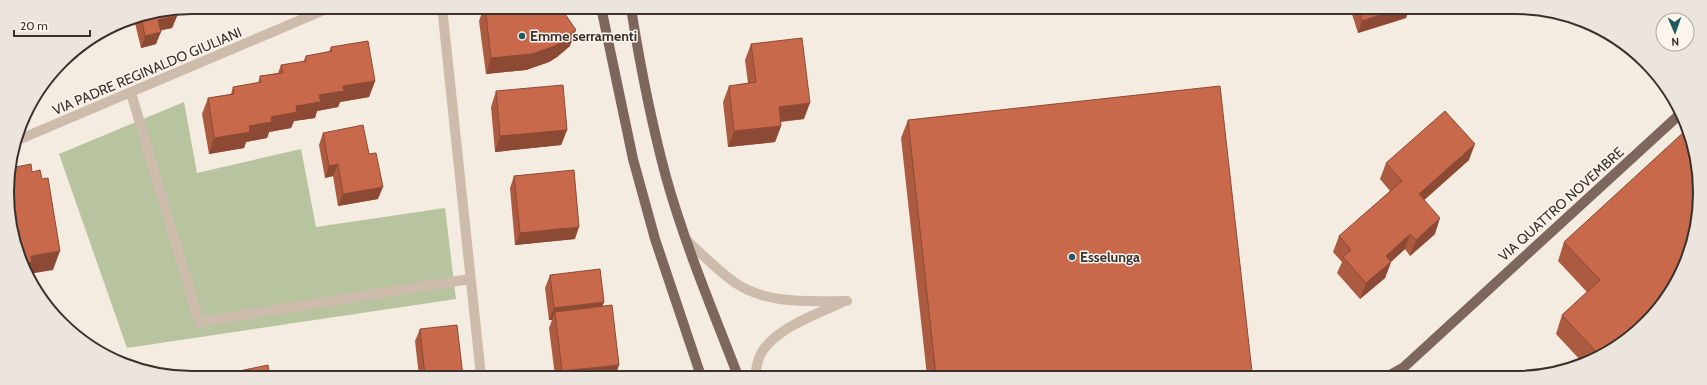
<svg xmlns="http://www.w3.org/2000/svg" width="1707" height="385" font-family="Cabin,sans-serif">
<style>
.green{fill:#b8c4a0}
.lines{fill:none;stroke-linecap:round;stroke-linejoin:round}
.service{stroke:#cdbbac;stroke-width:10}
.minor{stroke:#cdbbac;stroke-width:10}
.primary{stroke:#7d675c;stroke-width:10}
.wall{fill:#ac5a40}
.shaded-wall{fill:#8c4a34}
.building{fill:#c8694b;stroke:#8c4a34}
.poi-dot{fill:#1f5a5e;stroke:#fbf5ee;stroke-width:1.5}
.labels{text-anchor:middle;stroke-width:3;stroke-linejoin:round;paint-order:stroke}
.poi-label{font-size:14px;font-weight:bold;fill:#3b302b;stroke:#fbf5ee;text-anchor:start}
.street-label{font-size:14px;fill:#3b302b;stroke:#fbf5ee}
.rim{fill:none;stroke:#3b302b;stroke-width:2}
</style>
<rect width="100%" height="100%" fill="#f4ebe1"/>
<polygon class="green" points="184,102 197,173 301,149 316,227 445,208 456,299 127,348 59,154"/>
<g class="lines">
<g class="service">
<polyline points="131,93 199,322 470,279"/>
<path d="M686,240C702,254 717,270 734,282C767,305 809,301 847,301"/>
<path d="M755,376C756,371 757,363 759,358C770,330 817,314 843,302"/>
</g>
<g class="minor">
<polyline points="442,7 481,376"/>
<polyline points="18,140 331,7"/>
</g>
<g class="primary">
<polyline points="601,7 633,159 655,239 701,376"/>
<path d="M631,8C640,65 651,121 666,177C685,245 713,311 738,376"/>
<polyline points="1388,376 1404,367 1679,115"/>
</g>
</g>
<g class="wall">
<polygon points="484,7 568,7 565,14 570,46 557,57 549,62 526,70 486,74 479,21"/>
<polygon points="1350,8 1409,8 1406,18 1358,33"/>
<polygon points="175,10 177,16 172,28 160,30 156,44 141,48 134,19"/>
<polygon points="751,44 804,119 781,122 781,126 775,142 728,147 723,102 729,86 748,83 745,60"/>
<polygon points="331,47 375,81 369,97 340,102 338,107 317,111 315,118 294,121 291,128 269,132 267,138 246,142 244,148 209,154 202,114 208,98 231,94 233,87 258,83 260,76 278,73 281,65 303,62 306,56 329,52"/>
<polygon points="496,91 567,130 561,145 495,152 491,107"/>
<polygon points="908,120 1250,376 927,376 901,138"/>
<polygon points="323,133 369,154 378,199 338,206 333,176 325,178 319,145"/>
<polygon points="1469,160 1424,200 1435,234 1410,256 1405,249 1391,262 1385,278 1360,299 1337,273 1342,262 1333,252 1339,236 1390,191 1380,179 1386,163"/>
<polygon points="514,176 575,239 515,245 510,188"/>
<polygon points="1564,242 1646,324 1596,359 1583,363 1556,334 1562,315 1587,292 1558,261"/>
<polygon points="550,275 604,302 602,307 619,365 615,376 555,376 549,328 552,320 549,320 545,288"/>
<polygon points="420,329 463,376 419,376 415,341"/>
</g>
<g class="shaded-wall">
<polygon points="565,7 568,7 564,17 563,11"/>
<polygon points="1401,8 1409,8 1406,18 1358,33 1362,21"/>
<polygon points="177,16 172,28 154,32 158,20"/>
<polygon points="576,30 570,46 557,57 549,62 526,70 486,74 491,58"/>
<polygon points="161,32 156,44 141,48 145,36"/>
<polygon points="375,81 369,97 340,102 338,107 317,111 315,118 294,121 291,128 269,132 267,138 246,142 244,148 209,154 214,138 249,126 319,95 343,86"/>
<polygon points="810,103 804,119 773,122 779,107"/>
<polygon points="781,126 775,142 728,147 734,131"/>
<polygon points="567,130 561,145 495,152 500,136"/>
<polygon points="1475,144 1469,160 1413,210 1419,194"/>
<polygon points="338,164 333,176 325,178 329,166"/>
<polygon points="383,187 378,199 338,206 343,194"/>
<polygon points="1440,218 1435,234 1410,256 1416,240"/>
<polygon points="579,227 575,239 515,245 520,233"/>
<polygon points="1410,234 1405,249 1386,266 1391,262 1385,278 1360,299 1366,283 1386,256"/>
<polygon points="60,251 53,270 29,274 23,263 31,256"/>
<polygon points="604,302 599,314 555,312 552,320 549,320 554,308"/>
<polygon points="619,365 615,376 560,376 562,371"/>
<polygon points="1252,372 1250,376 1213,376"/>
</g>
<g class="building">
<polygon points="485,7 565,7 563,11 576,30 563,41 555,46 532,54 491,58"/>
<polygon points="1359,8 1401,8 1362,21"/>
<polygon points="175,10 177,16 158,20 161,32 145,36 141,17"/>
<polygon points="802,38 810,103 779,107 781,126 734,131 729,86 756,82 751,44"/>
<polygon points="368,41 375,81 343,86 344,91 319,95 321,102 296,106 297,112 271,117 272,122 249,126 250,132 214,138 208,98 234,94 233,87 261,82 260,76 283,73 281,65 306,61 306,56 332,51 331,47"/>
<polygon points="563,85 567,130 500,136 496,91"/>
<polygon points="1220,86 1252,372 1213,376 936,376 908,120"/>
<polygon points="1445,111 1475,144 1419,194 1440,218 1416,240 1410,234 1386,256 1391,262 1366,283 1343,257 1351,250 1339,236 1402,181 1386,163"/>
<polygon points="363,125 369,154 376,153 383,187 343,194 338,164 329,166 323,133"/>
<polygon points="1686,130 1694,145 1698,217 1681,275 1646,324 1600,356 1562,315 1600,280 1564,242"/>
<polygon points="31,164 32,172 40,170 42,179 48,178 60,251 31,256 32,262 23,263 17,252 7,180 11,168"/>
<polygon points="574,170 579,227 520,233 514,176"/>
<polygon points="600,269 604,302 554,308 550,275"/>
<polygon points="612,305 619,365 562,371 555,312"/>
<polygon points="457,325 463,376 425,376 420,329"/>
<polygon points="111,353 111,357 104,354"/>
<polygon points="268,365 270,376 220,376 220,375"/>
<polygon points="385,373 385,376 367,376"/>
</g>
<g class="poi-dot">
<circle cx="522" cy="36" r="4"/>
<circle cx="1072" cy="257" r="4"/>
</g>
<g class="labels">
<g class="poi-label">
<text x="530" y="41">Emme serramenti</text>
<text x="1080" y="262">Esselunga</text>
</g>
<g class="street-label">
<text transform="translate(147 71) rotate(-23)" y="5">VIA PADRE REGINALDO GIULIANI</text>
<text transform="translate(1561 204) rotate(-42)" y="5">VIA QUATTRO NOVEMBRE</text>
</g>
</g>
<path d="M0 0H1707V385H0ZM192 14H1515A178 178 0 0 1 1693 192V193A178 178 0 0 1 1515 371H192A178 178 0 0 1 14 193V192A178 178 0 0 1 192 14Z" fill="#ece5de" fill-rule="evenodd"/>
<path class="rim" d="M192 14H1515A178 178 0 0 1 1693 192V193A178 178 0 0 1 1515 371H192A178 178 0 0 1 14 193V192A178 178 0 0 1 192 14Z"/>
<g transform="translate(1675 32) rotate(178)"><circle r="19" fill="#fbf5ee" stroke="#aea6a0"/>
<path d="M0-3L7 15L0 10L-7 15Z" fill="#1f5a5e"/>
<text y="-6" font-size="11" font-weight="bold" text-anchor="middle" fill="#3b302b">N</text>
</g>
<path d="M14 30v6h76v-6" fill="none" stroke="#3b302b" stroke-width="2"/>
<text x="20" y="30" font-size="12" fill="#3b302b" stroke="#fbf5ee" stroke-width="3" paint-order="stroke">20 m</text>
</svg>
